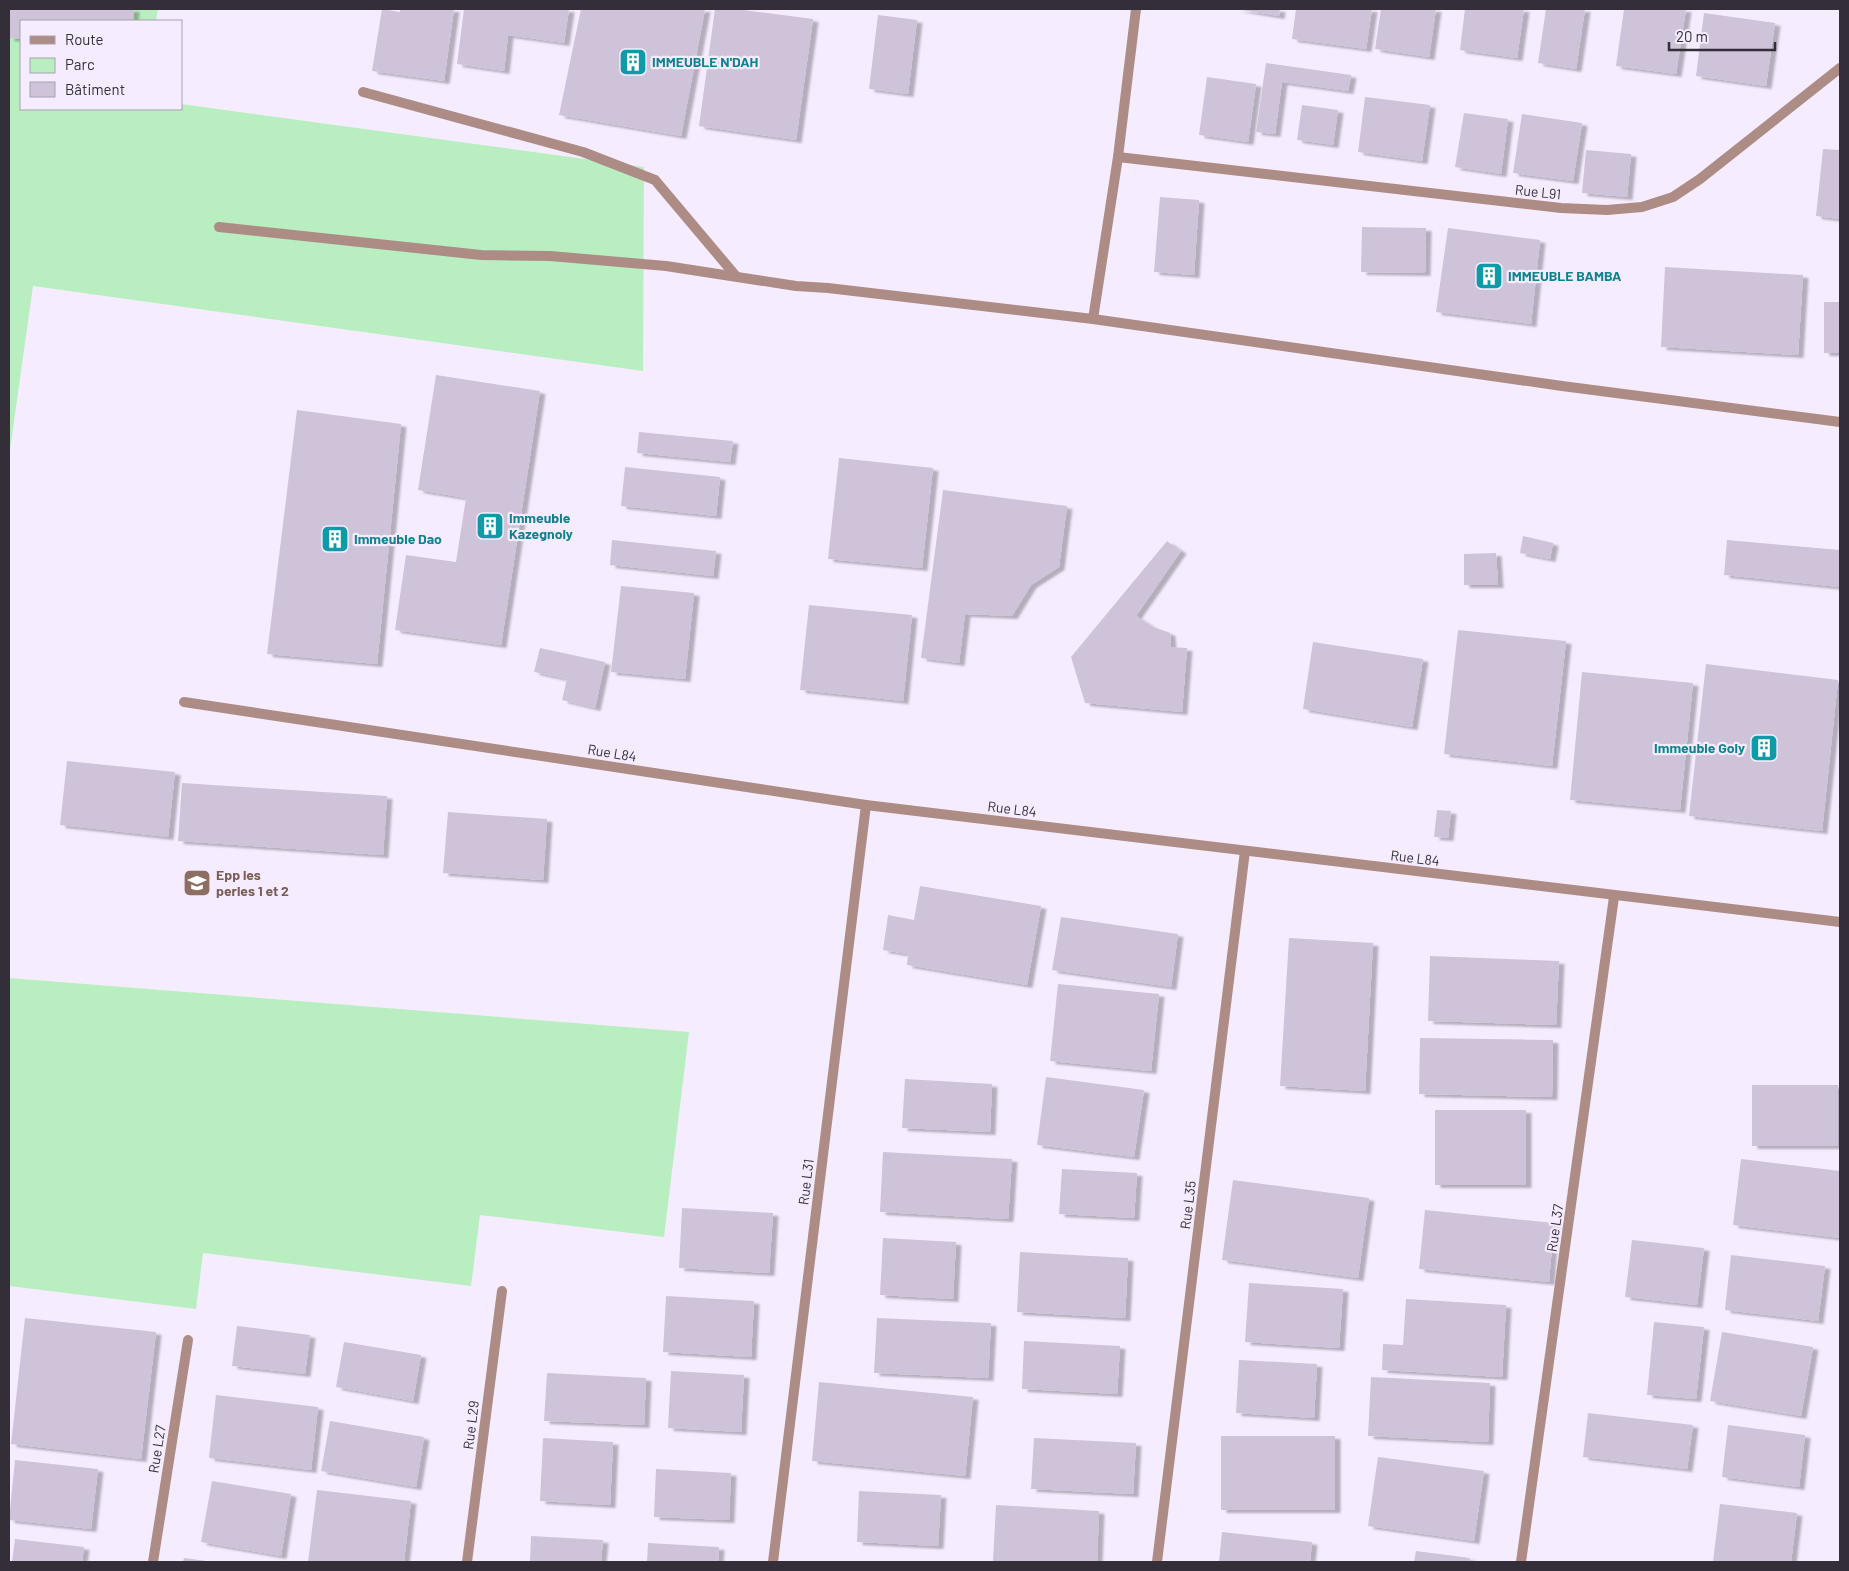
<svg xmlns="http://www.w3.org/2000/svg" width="1849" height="1571" font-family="Barlow,sans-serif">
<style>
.green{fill:#b9efc0}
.building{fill:#cfc3da;filter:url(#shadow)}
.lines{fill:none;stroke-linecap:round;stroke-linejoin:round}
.lane{stroke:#ae8c86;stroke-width:10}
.street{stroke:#ae8c86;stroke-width:10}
.labels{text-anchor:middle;stroke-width:4.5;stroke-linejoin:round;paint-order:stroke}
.culture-label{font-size:14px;font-weight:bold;fill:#0d838f;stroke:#f6ecff;text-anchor:start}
.street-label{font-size:14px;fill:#332e37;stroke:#f6ecff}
.education-label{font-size:14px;font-weight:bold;fill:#785e54;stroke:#f6ecff;text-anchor:start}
</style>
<defs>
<filter id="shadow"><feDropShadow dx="5.5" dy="3" stdDeviation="1" flood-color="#0004"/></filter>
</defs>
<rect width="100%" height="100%" fill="#f6ecff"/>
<g class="green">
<polygon points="9,9 158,9 156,21 21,21 21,109 181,109 181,104 644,167 643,371 33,286 9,457"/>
<polygon points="9,978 689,1032 664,1237 480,1215 471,1286 203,1253 196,1309 9,1286"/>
</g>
<g class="building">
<polygon points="9,9 134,9 133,21 21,21 21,39 9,38"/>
<polygon points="382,9 400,12 400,9 454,9 444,81 372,71"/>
<polygon points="464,9 569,9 564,43 508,35 504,71 457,64"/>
<polygon points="581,9 705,9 681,136 559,115"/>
<polygon points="715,9 736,9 813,19 796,140 699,126"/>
<polygon points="1236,9 1280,9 1279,16"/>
<polygon points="1296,9 1372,9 1366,49 1292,39"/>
<polygon points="1381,9 1436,9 1429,57 1375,49"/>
<polygon points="1465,9 1524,9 1517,58 1460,50"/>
<polygon points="1546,9 1585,9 1576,69 1538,63"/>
<polygon points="1624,9 1686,9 1676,74 1616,66"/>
<polygon points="1704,13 1775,23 1766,86 1696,76"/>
<polygon points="878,15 917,20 908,94 869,89"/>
<polygon points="1266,63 1351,75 1348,91 1282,82 1275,134 1256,132"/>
<polygon points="1207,77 1256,84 1248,142 1199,135"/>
<polygon points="1365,97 1430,105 1422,161 1358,152"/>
<polygon points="1302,105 1338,110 1333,145 1297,140"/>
<polygon points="1464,113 1508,119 1501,174 1455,167"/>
<polygon points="1522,114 1582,123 1573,181 1513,173"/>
<polygon points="1823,149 1840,150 1840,219 1816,216"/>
<polygon points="1586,150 1631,154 1627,197 1582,193"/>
<polygon points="1160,197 1199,200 1194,275 1154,272"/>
<polygon points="1362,227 1426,228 1425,273 1361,272"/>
<polygon points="1448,228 1540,240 1531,324 1436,312"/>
<polygon points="1665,267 1803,275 1798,355 1661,347"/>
<rect x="1824" y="302" width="16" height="51"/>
<polygon points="436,375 540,391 501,645 395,630 406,555 456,562 466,498 418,490"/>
<polygon points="297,410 401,424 377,664 267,654"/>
<polygon points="639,432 733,441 730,462 637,453"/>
<polygon points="839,458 933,468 922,568 828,559"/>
<polygon points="625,467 720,477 716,516 621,506"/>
<polygon points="943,490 1067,506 1059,567 1031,585 1012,616 965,614 959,663 921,658"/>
<polygon points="1523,536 1553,543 1550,559 1520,553"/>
<polygon points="612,540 716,551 713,576 610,565"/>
<polygon points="1727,540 1840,550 1840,587 1724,575"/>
<polygon points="1167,541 1181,551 1136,616 1153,627 1170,633 1171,647 1187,648 1182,712 1085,703 1071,657"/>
<polygon points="1496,553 1498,585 1464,585 1464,554"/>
<polygon points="621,586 694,593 685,679 611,672"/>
<polygon points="809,605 912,615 903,701 800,690"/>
<polygon points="1458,630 1566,641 1552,766 1444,754"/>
<polygon points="1313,642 1423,659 1412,727 1303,709"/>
<polygon points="540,648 605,662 595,708 562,700 567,679 534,672"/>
<polygon points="1706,664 1838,680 1822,831 1689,816"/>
<polygon points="1582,672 1693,683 1680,810 1570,800"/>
<polygon points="67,761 175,772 168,837 60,825"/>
<polygon points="182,783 387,796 383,855 178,841"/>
<polygon points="1437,810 1451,811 1448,838 1434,837"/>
<polygon points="448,812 547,819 543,880 443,873"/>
<polygon points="920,886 1041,906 1027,985 907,965 908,954 883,950 888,915 914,920"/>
<polygon points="1061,917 1178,934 1171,987 1052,970"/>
<polygon points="1289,938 1373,943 1365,1091 1280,1086"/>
<polygon points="1430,956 1559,961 1556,1025 1428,1021"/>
<polygon points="1058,984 1159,994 1151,1071 1050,1061"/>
<polygon points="1420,1038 1553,1040 1552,1097 1419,1094"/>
<polygon points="1046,1077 1144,1090 1134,1157 1037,1145"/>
<polygon points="905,1079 992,1084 990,1132 902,1128"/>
<rect x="1752" y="1085" width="86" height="61"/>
<rect x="1435" y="1110" width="91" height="75"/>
<polygon points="883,1152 1012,1159 1008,1219 880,1212"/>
<polygon points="1741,1159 1840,1171 1840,1238 1733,1225"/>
<polygon points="1062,1169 1137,1173 1134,1218 1059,1214"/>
<polygon points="1233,1180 1369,1198 1358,1278 1222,1260"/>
<polygon points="682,1208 773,1213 769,1273 679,1268"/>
<polygon points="1425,1210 1554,1223 1549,1282 1419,1269"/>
<polygon points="883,1238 956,1242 953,1299 880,1295"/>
<polygon points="1632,1240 1704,1248 1697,1305 1625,1297"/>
<polygon points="1020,1252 1128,1258 1125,1318 1017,1312"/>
<polygon points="1731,1255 1825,1266 1818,1321 1725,1310"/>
<polygon points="1249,1283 1343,1289 1339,1348 1245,1342"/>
<polygon points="666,1296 754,1301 751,1357 663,1352"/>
<polygon points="1406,1299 1506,1305 1502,1377 1382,1370 1383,1344 1403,1345"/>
<polygon points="25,1318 156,1332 141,1459 11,1444"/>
<polygon points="877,1318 991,1323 988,1378 874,1373"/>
<polygon points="1654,1322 1704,1327 1696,1399 1647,1395"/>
<polygon points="237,1326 310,1335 305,1374 232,1366"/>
<polygon points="1722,1332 1813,1347 1801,1416 1710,1401"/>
<polygon points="1024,1341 1120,1346 1117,1394 1022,1389"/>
<polygon points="344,1342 421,1355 413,1401 336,1387"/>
<polygon points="1239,1360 1317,1364 1314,1418 1236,1413"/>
<polygon points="671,1371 744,1375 741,1432 668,1428"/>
<polygon points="547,1373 646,1378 644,1425 544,1421"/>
<polygon points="1371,1377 1490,1383 1488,1442 1368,1436"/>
<polygon points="819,1382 973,1397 965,1476 812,1461"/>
<polygon points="216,1395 318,1407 311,1470 209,1458"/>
<polygon points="1588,1413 1693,1425 1687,1469 1583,1457"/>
<polygon points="330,1421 424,1437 416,1487 321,1471"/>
<polygon points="1728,1425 1805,1435 1799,1487 1722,1477"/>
<rect x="1221" y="1436" width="114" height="74"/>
<polygon points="543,1438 613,1442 610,1505 540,1501"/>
<polygon points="1034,1438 1136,1443 1133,1494 1031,1489"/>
<polygon points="1378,1457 1484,1471 1474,1541 1368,1526"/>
<polygon points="15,1460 98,1469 91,1529 9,1520"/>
<polygon points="656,1469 731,1473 729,1520 654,1517"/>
<polygon points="212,1481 291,1494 281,1556 201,1542"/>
<polygon points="317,1490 411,1501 404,1562 308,1562"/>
<polygon points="859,1491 941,1495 938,1546 857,1542"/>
<polygon points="1720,1504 1797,1513 1791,1562 1713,1562"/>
<polygon points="996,1505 1099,1511 1097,1562 993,1561"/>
<polygon points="1222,1532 1312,1542 1310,1562 1219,1562"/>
<polygon points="531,1536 603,1540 601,1562 530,1562"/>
<polygon points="15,1539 84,1547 82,1562 12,1562"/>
<polygon points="648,1543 719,1547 718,1562 647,1562"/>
<polygon points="1416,1551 1470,1558 1469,1562 1414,1562"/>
<polygon points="184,1558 207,1561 207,1562 183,1562"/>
</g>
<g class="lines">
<polyline class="lane" points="363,92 583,152 655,180 735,275"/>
<g class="street">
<polyline points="1118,157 1561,208 1607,210 1642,207 1673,197 1700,179 1840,68"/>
<polyline points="219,227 481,255 550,256 666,266 796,286 828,288 1093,319 1562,386 1840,422"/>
<polyline points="1093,319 1118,157 1136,9"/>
<polyline points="184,702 866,805 1840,922"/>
<polyline points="153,1562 188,1340"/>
<polyline points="467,1562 502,1291"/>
<polyline points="773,1562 866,805"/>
<polyline points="1157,1562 1245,851"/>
<polyline points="1521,1562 1614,897"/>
</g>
</g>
<defs>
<symbol id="building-square" viewBox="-11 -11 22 22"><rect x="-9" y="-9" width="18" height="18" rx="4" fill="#0f9aa8" stroke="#f6ecff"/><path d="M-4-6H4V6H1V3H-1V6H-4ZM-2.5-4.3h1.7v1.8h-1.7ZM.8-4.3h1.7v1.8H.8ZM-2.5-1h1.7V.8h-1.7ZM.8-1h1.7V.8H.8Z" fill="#fff"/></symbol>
<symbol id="school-square" viewBox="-11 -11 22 22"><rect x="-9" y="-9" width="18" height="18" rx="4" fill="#8d6e63" stroke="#f6ecff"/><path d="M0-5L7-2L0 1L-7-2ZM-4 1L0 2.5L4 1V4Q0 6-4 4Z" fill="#fff"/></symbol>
</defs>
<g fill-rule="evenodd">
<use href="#building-square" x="617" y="46" width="32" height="32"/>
<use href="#building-square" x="1473" y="260" width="32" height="32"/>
<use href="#building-square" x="474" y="510" width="32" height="32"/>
<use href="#building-square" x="319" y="523" width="32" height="32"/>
<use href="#building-square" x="1748" y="732" width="32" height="32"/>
<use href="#school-square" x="181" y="867" width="32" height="32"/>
</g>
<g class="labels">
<g class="culture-label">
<text x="652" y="67">IMMEUBLE N'DAH</text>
<text x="1508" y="281">IMMEUBLE BAMBA</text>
<text x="509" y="523">Immeuble<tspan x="509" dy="16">Kazegnoly</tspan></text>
<text x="354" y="544">Immeuble Dao</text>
<text x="1745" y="753" text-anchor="end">Immeuble Goly</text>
</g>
<g class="street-label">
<text transform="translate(1538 192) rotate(6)" y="5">Rue L91</text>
<text transform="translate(612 753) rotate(9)" y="5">Rue L84</text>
<text transform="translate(1012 809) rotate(7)" y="5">Rue L84</text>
<text transform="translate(1415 858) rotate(7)" y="5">Rue L84</text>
<text transform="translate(806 1182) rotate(-83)" y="5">Rue L31</text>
<text transform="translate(1188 1205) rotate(-83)" y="5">Rue L35</text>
<text transform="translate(1555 1228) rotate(-82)" y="5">Rue L37</text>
<text transform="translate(471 1425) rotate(-83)" y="5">Rue L29</text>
<text transform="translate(157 1449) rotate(-81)" y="5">Rue L27</text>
</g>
<g class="education-label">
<text x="216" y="880">Epp les<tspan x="216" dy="16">perles 1 et 2</tspan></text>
</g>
</g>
<rect width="1849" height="1571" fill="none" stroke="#332e37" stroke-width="20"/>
<rect x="20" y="20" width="162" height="90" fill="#f6ecff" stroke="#a8a0af"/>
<rect x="30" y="36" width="25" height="8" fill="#ae8c86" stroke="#a8a0af"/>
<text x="65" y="45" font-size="15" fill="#332e37">Route</text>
<rect x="30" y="58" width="25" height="15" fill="#b9efc0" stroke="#a8a0af"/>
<text x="65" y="70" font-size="15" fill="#332e37">Parc</text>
<rect x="30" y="82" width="25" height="15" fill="#cfc3da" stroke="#a8a0af"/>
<text x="65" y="95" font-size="15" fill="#332e37">Bâtiment</text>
<path d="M1669 42v8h106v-8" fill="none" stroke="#332e37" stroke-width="2.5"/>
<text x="1676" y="42" font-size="15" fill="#332e37" stroke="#f6ecff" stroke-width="4" paint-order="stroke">20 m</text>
</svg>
